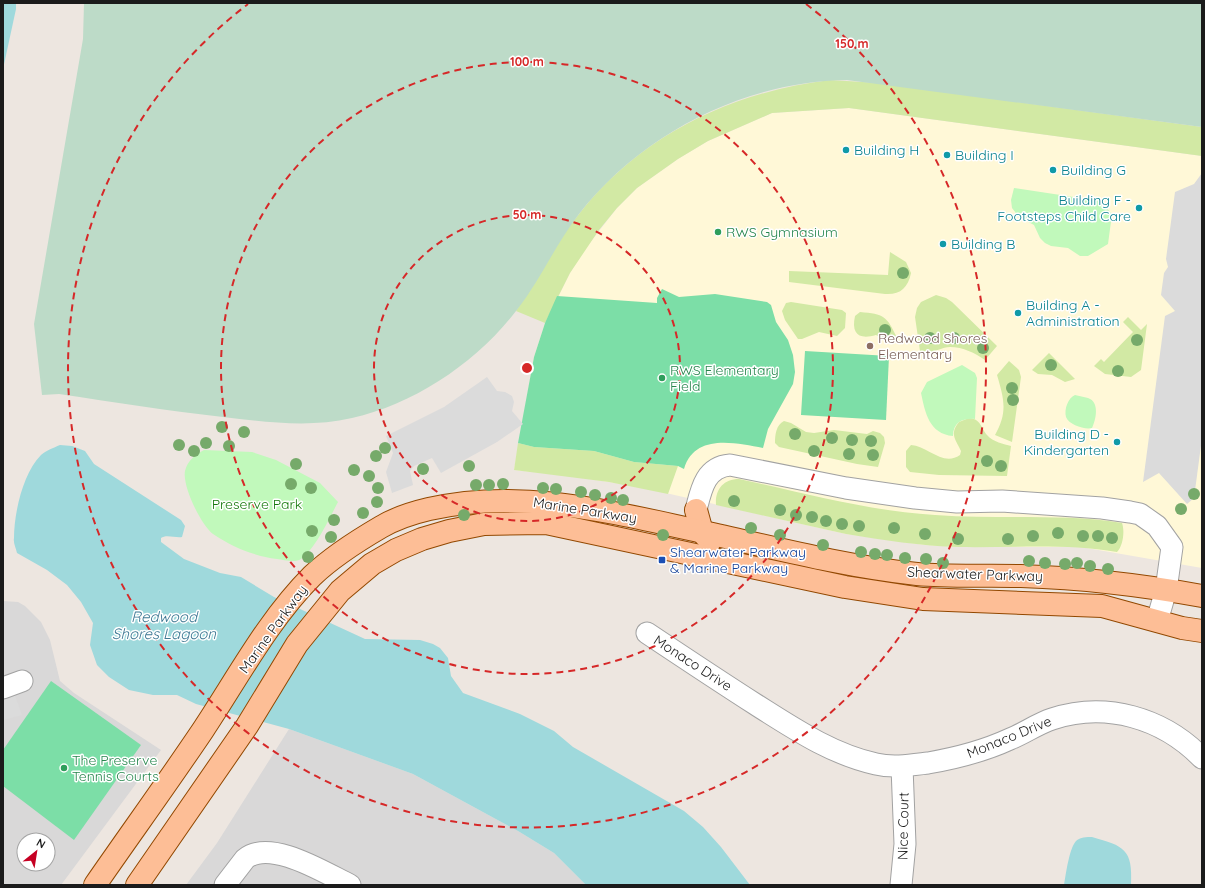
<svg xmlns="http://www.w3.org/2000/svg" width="1205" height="888" font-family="Quicksand,sans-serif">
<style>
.residential{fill:#d9d8d8;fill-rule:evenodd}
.education{fill:#fff8d7}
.grass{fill:#d2e9a4}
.wetland{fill:#bddbc8}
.park{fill:#c1f9bb}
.pitch{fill:#7cdea7}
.parking{fill:#dbdbdb}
.water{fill:#9fd9dc}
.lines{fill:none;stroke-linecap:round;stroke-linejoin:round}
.minor-casing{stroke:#a2a2a2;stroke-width:23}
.major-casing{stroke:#924800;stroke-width:24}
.minor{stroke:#fff;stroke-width:21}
.major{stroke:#fdbe96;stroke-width:22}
.tree{fill:#76aa6a}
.ring{fill:none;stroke:#d62828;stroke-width:2;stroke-dasharray:7 5}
.culture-dot{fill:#0f9aa8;stroke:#fff;stroke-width:1.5}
.leisure-dot{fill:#2e9e5b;stroke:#fff;stroke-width:1.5}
.education-dot{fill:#8d6e63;stroke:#fff;stroke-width:1.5}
.transit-dot{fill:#1a4fb4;stroke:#fff;stroke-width:1.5}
.labels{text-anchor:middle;stroke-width:3;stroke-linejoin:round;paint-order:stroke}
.culture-label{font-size:14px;fill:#0d838f;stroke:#fff;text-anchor:start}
.leisure-label{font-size:14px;fill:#27864d;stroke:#fff;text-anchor:start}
.education-label{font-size:14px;fill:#785e54;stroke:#fff;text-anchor:start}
.park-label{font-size:14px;fill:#14780a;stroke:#fff}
.street-label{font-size:14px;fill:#1b1b1b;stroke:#fff}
.transit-label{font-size:14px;fill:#164399;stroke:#fff;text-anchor:start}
.water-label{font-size:15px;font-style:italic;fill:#3f7994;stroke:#fff}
.centre{fill:#d62828;stroke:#fff;stroke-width:2}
.ring-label{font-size:12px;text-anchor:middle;font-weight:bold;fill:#d62828;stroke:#fff;stroke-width:3;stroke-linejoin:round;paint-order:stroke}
</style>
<rect width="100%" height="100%" fill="#ede6e0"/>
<g class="residential">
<path d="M3,601L18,602L25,606L41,622L50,640L60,681L74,693L161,750L61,885H3ZM24,840H48V864H24Z"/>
<polygon points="289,729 413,774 518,831 554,853 586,885 186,885 217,843"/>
</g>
<polygon class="education" points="849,108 1202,156 1202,568 1081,547 959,547 925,545 846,534 635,486 563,475 514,470 534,357 545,323 570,273 585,249 617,208 637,188 678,159 708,141 772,113"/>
<g class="grass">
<path d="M830,80L879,83L1202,127V156L849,108L772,113L708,141L678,159L637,188L617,208L599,230L570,273L545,323L516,311C536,279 555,244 579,214C641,135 731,92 830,80Z"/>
<path d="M890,252L906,262L911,273C908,288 900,295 885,294L789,282V271L888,275Z"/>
<path d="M936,295L946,298L952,302L997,346L985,360C975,353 963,347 950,347C941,347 929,356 920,351L915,317L917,308L921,302Z"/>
<polygon points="791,302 842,310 846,313 845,328 837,336 819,332 802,339 798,339 785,320 782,311 786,303"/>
<path d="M860,312C884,314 887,316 897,338L892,344L876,335C859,340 851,334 855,316Z"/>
<polygon points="1128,317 1141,330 1147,324 1141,370 1131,377 1105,374 1094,366 1101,359 1104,362 1133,332 1123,322"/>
<polygon points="1049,353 1075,379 1065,382 1052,375 1038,374 1032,370"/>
<path d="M1009,361L1019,370L1021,377L1012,442L995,435C1008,412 1004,399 997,375Z"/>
<path d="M969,418C981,419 981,428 987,435C993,442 1004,444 1011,446L1007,476L939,475L910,472L906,467V451L911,445C928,446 943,467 960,455L961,451C956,440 949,434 959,422Z"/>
<path d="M784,421L791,423L806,432L814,433L834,430L867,434L873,431L880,433L884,437L885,443L878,467L857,464L779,447L775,443C775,435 776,425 784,421Z"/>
<polygon points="518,443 534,447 594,451 634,462 678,466 668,494 609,482 514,470"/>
<path d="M739,479C804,493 868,511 935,515C998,520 1060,513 1122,523C1125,531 1123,546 1117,552C1065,543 1012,548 959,547C921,546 883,540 846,534L716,505C715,490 723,479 739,479Z"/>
</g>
<path class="wetland" d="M84,3H1202V127L847,80C745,81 641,134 579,214C555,245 540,281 516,311C477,362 415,404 352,418C309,428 267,422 223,417C168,411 114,402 59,394L42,395L34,324L83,39Z"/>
<g class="park">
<polygon points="1014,188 1100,201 1112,214 1108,244 1088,256 1080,256 1068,248 1051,246 1045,243 1040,238 1034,225 1019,217 1012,208 1011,200"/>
<path d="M962,365L975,373L977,378L975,419C963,418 953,422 953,436C929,434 925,412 921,393L927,382Z"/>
<path d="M1075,395C1079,396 1084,397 1088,398C1100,402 1096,420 1092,428C1085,430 1069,425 1066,417C1064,409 1068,398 1075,395Z"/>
<path d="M204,450L252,452L276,460L320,483L338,502C329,519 316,548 301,559C295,563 284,560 277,559C254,556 232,547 213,534C201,525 182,486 185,471C187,461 196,454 204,450Z"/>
</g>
<g class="pitch">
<path d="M662,289L679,297L715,294L767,302L771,305L776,322L788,340L793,355L795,372L793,384L768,429L763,448C735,443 695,433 684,469L678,466L634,462L594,451L534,447L518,443L534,357L545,323L557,296L657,303V298Z"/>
<polygon points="805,351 889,356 886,420 801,415"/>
<polygon points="51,681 141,745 74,840 3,786 3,750"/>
</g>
<g class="parking">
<polygon points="1202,173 1202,438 1194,498 1187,504 1159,473 1143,482 1165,316 1175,311 1161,295 1164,273 1168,267 1166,259 1175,192 1194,184"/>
<polygon points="487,377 497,391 505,392 512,396 514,402 512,411 523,424 497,442 441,473 432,458 414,466 410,471 413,485 392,493 386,472 393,453 386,436 444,407"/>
<polygon points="15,696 22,715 3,720 3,700"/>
</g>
<g class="water">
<polygon points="3,3 16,3 16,9 3,69"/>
<path d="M60,445L72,446L85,451L94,464L181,520L185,526L182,537C175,538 166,534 161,538V542L184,559L220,573L241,577L274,597L365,639L420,640L433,644L440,648L448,658L451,676L463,693L520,714L554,731L573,747L684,811L703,827L721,847L750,885H586L554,853L518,831L413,774L289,729L196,704L177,695H153L129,690L109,677L97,665L90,645L93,623L81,602L67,585L47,570L17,553C16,548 13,543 14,538C14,513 23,473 41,455C47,450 53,448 60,445Z"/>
<path d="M1092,837C1124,846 1133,849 1131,885H1064C1066,874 1069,849 1076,841C1080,837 1087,837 1092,837Z"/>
</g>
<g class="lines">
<defs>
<g id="minor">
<path d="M696,510C701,490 705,467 730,465L846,488L915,498L957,502L1002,501L1102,508L1130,512L1140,514L1157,526L1172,547L1166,590L1157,621"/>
<path d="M647,633C683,657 719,681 755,704C793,728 831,754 876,764C893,768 911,765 928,763C957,758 984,751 1010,739C1025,733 1037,724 1052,719C1106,701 1163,718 1202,758"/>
<polyline points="3,688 22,681"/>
<path d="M225,885L245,859C270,838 325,873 350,885"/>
<polyline points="901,885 905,844 902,767"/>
</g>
<g id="major">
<polyline points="696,510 702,532 710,541"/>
<path d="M95,885C131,833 168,782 203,730C237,679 268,620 312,576C332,557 357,541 381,527C396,518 412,513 429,509C520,488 610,512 699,531C771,547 843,566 917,574C951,577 986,575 1021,576C1082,578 1142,585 1202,596"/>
<polyline points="137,885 247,726 297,644 340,591 372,564 396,550 422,539 449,531 484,524 546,523 845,587 923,599 1102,606 1182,628 1202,631"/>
</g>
</defs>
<use href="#minor" class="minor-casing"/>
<use href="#major" class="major-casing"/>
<use href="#minor" class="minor"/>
<use href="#major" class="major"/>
</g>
<g class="tree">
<circle cx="903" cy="273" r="6"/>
<circle cx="885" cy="330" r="6"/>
<circle cx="930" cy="338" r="6"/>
<circle cx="954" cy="338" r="6"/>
<circle cx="1137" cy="340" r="6"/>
<circle cx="983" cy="348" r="6"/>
<circle cx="1051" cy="365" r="6"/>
<circle cx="1118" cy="371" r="6"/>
<circle cx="1012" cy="388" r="6"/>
<circle cx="1013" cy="400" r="6"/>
<circle cx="222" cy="427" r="6"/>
<circle cx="244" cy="432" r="6"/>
<circle cx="795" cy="434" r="6"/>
<circle cx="832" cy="438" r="6"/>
<circle cx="852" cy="440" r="6"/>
<circle cx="871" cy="441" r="6"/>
<circle cx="206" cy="443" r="6"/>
<circle cx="179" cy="445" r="6"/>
<circle cx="229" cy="446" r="6"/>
<circle cx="385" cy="448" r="6"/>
<circle cx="194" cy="451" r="6"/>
<circle cx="814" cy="451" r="6"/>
<circle cx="849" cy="454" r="6"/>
<circle cx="873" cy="455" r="6"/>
<circle cx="376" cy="456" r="6"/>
<circle cx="987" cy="461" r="6"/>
<circle cx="296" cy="464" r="6"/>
<circle cx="469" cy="466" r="6"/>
<circle cx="1001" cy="466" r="6"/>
<circle cx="423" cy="469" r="6"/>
<circle cx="354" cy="470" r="6"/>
<circle cx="369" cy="476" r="6"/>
<circle cx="291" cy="484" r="6"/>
<circle cx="503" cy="484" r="6"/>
<circle cx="476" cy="485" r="6"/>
<circle cx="489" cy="485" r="6"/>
<circle cx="311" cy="488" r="6"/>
<circle cx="378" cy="488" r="6"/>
<circle cx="543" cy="488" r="6"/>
<circle cx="556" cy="489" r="6"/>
<circle cx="581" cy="492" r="6"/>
<circle cx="1194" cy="494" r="6"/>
<circle cx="595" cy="495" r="6"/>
<circle cx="611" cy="498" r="6"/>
<circle cx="623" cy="500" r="6"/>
<circle cx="734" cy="501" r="6"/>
<circle cx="377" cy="502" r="6"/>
<circle cx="1181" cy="509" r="6"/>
<circle cx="780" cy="510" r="6"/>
<circle cx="363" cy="513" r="6"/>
<circle cx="464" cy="515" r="6"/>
<circle cx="796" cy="515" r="6"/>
<circle cx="812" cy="517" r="6"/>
<circle cx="334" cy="520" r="6"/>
<circle cx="826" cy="521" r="6"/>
<circle cx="842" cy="524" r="6"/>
<circle cx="859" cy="526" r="6"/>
<circle cx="751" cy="528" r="6"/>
<circle cx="894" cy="528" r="6"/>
<circle cx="312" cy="531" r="6"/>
<circle cx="1058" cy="533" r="6"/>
<circle cx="925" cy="534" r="6"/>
<circle cx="663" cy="535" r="6"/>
<circle cx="780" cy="535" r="6"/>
<circle cx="1033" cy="536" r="6"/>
<circle cx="1083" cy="536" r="6"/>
<circle cx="1098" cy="536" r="6"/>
<circle cx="331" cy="537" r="6"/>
<circle cx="1112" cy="538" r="6"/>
<circle cx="958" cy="539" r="6"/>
<circle cx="1008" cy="539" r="6"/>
<circle cx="823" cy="545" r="6"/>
<circle cx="861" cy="552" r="6"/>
<circle cx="875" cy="554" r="6"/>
<circle cx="887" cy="555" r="6"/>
<circle cx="308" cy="557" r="6"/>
<circle cx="905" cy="558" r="6"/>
<circle cx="926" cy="559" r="6"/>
<circle cx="1029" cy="561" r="6"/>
<circle cx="943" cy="563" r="6"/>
<circle cx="1045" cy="563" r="6"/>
<circle cx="1077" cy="563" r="6"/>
<circle cx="1065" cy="564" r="6"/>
<circle cx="1090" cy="566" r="6"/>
<circle cx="1108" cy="569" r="6"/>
</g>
<g class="ring">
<circle cx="527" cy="368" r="153"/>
<circle cx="527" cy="368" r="306"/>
<path d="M806 4A459 459 0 1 1 248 4"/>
</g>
<g class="culture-dot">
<circle cx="846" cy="150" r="4"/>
<circle cx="947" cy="155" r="4"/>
<circle cx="1053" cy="170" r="4"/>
<circle cx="1139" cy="208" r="4"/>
<circle cx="943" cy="244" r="4"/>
<circle cx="1018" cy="313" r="4"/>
<circle cx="1117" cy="442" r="4"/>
</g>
<g class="leisure-dot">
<circle cx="718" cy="232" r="4"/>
<circle cx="662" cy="378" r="4"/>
<circle cx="64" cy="768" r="4"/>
</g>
<circle class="education-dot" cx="870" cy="346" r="4"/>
<rect class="transit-dot" x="658" y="556" width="8" height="8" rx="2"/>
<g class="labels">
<g class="culture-label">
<text x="854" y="155">Building H</text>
<text x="955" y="160">Building I</text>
<text x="1061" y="175">Building G</text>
<text x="1131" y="205" text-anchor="end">Building F -<tspan x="1131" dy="16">Footsteps Child Care</tspan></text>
<text x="951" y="249">Building B</text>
<text x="1026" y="310">Building A -<tspan x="1026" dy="16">Administration</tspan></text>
<text x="1109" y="439" text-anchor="end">Building D -<tspan x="1109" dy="16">Kindergarten</tspan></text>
</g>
<g class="leisure-label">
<text x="726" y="237">RWS Gymnasium</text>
<text x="670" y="375">RWS Elementary<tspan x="670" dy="16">Field</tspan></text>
<text x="72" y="765">The Preserve<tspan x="72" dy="16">Tennis Courts</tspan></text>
</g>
<g class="education-label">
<text x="878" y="343">Redwood Shores<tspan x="878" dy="16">Elementary</tspan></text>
</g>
<g class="park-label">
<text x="257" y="509">Preserve Park</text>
</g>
<g class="street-label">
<text transform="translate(585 510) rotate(9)" y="5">Marine Parkway</text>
<text transform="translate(975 574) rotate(2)" y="5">Shearwater Parkway</text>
<text transform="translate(273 629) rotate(-54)" y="5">Marine Parkway</text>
<text transform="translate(693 663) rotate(33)" y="5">Monaco Drive</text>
<text transform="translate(1009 737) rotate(-22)" y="5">Monaco Drive</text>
<text transform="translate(903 826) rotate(-89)" y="5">Nice Court</text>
</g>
<g class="transit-label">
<text x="670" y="557">Shearwater Parkway<tspan x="670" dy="16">&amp; Marine Parkway</tspan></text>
</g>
<g class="water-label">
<text x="164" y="622">Redwood<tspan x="164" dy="17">Shores Lagoon</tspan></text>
</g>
</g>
<circle cx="527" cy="368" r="6" class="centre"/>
<g class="ring-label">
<text x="852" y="48">150 m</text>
<text x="527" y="66">100 m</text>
<text x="527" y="219">50 m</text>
</g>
<rect width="1205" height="888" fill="none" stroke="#1b1b1b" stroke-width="8"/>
<g transform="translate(36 852) rotate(30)"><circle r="19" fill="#ffffff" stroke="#a4a4a4"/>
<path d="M0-3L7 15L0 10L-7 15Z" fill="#c60023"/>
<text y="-6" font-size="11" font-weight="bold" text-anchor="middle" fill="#1b1b1b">N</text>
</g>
</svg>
